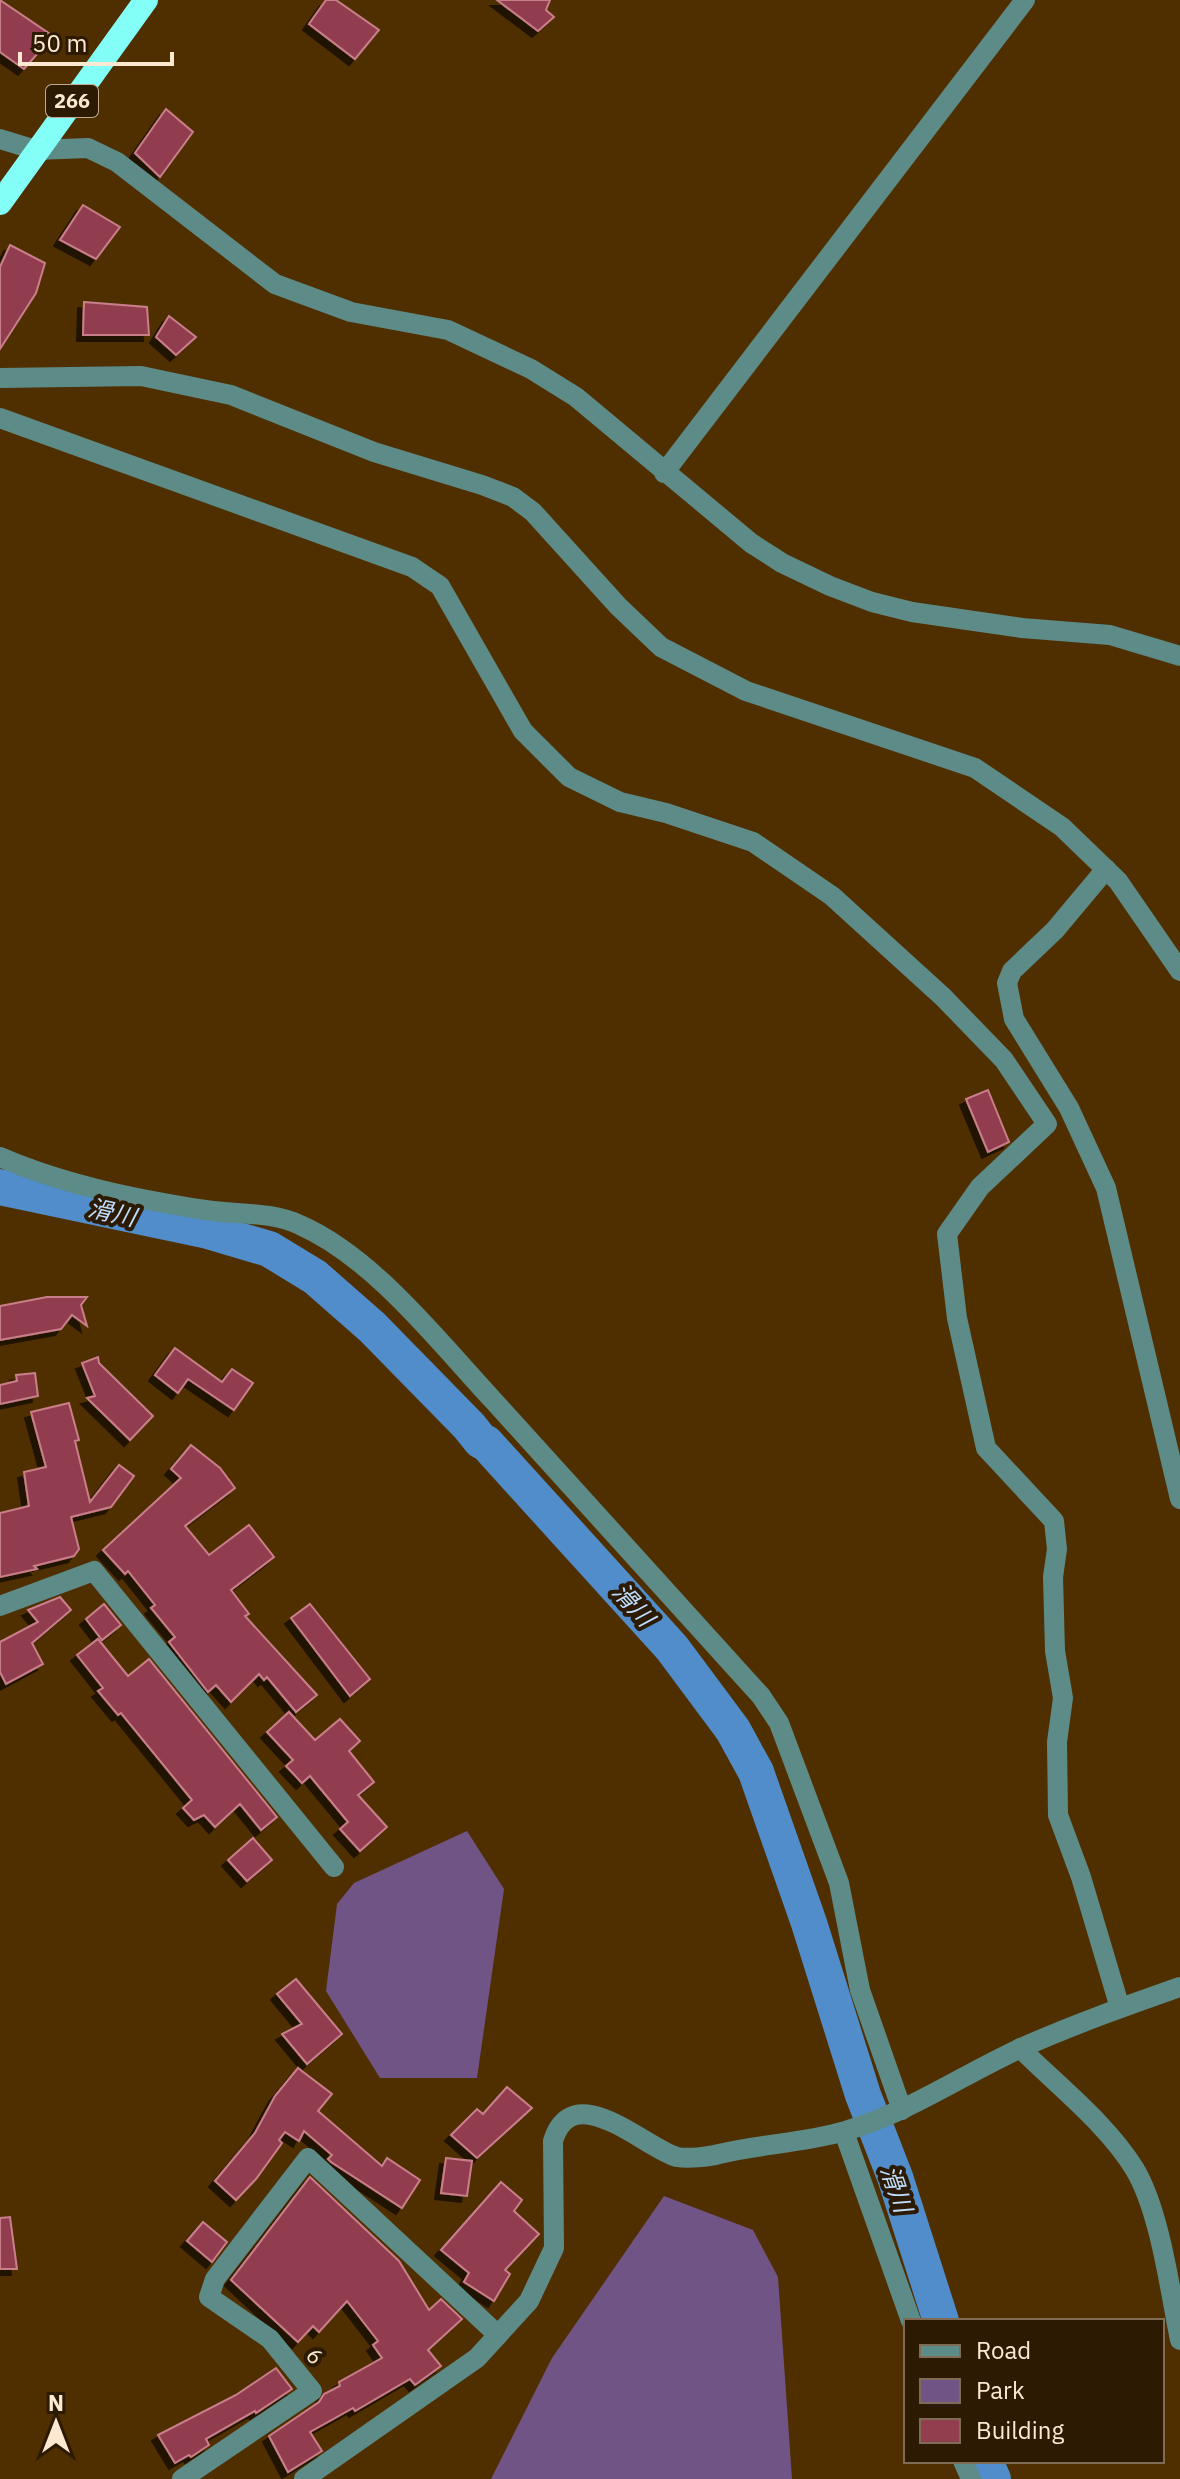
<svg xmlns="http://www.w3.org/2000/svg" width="1180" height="2479" font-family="'IBM Plex Sans','Noto Sans JP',sans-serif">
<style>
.green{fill:#705485}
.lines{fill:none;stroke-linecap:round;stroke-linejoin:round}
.river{stroke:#508dca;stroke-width:36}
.building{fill:#913e4f;stroke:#c97f8a;stroke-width:2;filter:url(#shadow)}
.minor{stroke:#5d8b88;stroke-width:20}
.highway{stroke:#83fff7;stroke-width:24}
.labels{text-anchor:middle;stroke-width:8;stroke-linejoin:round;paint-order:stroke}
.shield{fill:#2d1a03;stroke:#bfaa94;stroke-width:2}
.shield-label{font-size:20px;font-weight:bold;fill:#fde8d2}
.street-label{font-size:22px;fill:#fde8d2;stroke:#2d1a03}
.water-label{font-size:24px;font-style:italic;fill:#bedeff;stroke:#2d1a03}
</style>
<defs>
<filter id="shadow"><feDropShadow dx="-6" dy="6" stdDeviation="0" flood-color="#0009"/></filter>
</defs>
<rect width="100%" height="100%" fill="#4f2f00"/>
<g class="green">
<polygon points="467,1831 504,1889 477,2078 380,2078 326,1991 337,1904 354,1883"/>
<polygon points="664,2196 753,2230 778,2277 792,2479 491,2479 552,2358"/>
</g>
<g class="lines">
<g class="river">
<polyline points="0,1187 208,1231 269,1249 315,1277 372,1327 469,1426 481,1441 486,1443 672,1648 733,1730 756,1772 809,1923 863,2095 895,2177 941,2321"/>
<polyline points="985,2461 993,2479"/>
</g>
</g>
<g class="building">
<polygon points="0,0 53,36 24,69 0,52"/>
<polygon points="326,0 336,0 379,30 355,59 309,24"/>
<polygon points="497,0 550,0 546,10 554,17 538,31"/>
<polygon points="166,109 193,132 160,177 135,153"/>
<polygon points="83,205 120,227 96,259 60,240"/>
<polygon points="10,245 45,263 36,293 0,349 0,267"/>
<polygon points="84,302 147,307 149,335 83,335"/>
<polygon points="169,316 196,337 176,355 156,337"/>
<polygon points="988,1090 1009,1142 988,1152 966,1099"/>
<polygon points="47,1297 87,1297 81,1305 87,1326 72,1315 61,1329 0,1340 0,1306"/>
<polygon points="175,1348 222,1382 232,1369 253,1383 234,1410 188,1379 178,1393 155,1375"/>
<polygon points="98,1357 99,1363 153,1416 130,1440 87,1398 95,1396 82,1363"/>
<polygon points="35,1373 38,1396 0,1404 0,1385 17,1381 16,1375"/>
<polygon points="69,1403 79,1440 75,1441 90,1502 119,1465 134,1476 111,1507 71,1517 79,1549 74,1556 34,1566 37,1569 0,1577 0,1513 29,1506 24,1472 46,1467 31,1412"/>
<polygon points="191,1445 220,1468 235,1488 185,1526 209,1555 249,1525 274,1557 231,1590 249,1614 245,1616 317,1695 296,1712 267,1677 264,1680 259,1674 231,1702 216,1685 208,1692 169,1642 175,1637 151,1608 155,1605 128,1571 125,1574 103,1550 181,1478 171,1469"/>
<polygon points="60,1597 71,1610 32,1643 43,1664 6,1684 0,1672 0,1642 38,1622 28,1610"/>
<polygon points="104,1604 121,1625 102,1640 86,1619"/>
<polygon points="310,1604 370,1679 350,1696 291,1618"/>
<polygon points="98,1639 128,1676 149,1659 277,1817 261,1830 240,1804 215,1827 204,1815 194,1820 183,1808 192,1800 121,1713 118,1715 98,1691 103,1688 77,1655"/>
<polygon points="289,1712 315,1740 340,1719 360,1741 349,1751 374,1782 358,1795 387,1827 360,1851 340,1829 348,1822 310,1776 302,1783 286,1766 293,1760 267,1732"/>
<polygon points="253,1838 272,1860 247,1881 228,1860"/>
<polygon points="296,1979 342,2034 307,2064 282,2034 302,2024 277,1994"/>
<polygon points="298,2068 332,2094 318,2111 382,2166 387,2158 420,2180 402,2208 331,2162 328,2159 332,2155 304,2131 299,2141 285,2132 279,2140 282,2143 256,2179 236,2200 215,2181 255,2133 275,2096"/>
<polygon points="507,2087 532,2108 477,2158 451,2135 477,2109 483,2114"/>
<polygon points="446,2158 472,2161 467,2196 441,2193"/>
<polygon points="310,2177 399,2261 429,2310 441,2299 462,2319 428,2350 441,2366 415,2385 410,2379 355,2411 353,2408 310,2432 322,2451 288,2472 269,2436 319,2402 324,2394 340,2386 339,2382 382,2358 373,2345 378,2341 347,2301 319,2332 313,2326 298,2342 231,2280"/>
<polygon points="501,2182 522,2200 514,2211 539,2234 505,2270 510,2274 494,2301 464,2282 469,2273 441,2250"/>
<polygon points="10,2217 17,2269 0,2269 0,2218"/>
<polygon points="203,2222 227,2242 212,2262 187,2241"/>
<polygon points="276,2368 292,2389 256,2413 255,2411 206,2439 209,2445 191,2457 189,2455 175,2463 158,2435 236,2395"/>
</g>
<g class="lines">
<g class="minor">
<polyline points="0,139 36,150 88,148 117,162 275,284 351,312 448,330 531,369 576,397 751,543 782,563 830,586 872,602 912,612 1022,628 1110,635 1180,656"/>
<polyline points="0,378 141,376 231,395 374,452 482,485 513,497 533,512 618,606 661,647 746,691 975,768 1062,827 1118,881 1180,971"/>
<polyline points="0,418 412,567 440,586 523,731 569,777 620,802 666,813 753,842 832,896 943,997 1004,1060 1047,1124 980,1187 947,1234 957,1318 986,1448 1054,1521 1057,1549 1053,1577 1055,1651 1063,1698 1057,1742 1058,1815 1081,1877 1120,2008"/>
<polyline points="664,473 1025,0"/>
<polyline points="1106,869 1055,930 1012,971 1007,983 1014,1019 1069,1108 1106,1188 1180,1499"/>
<path d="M0,1157C64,1185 136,1199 205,1210C237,1215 270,1211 300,1225C373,1257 438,1341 492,1399C582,1498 671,1597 761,1696L779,1723L839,1883L860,1990L902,2110"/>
<polyline points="0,1606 94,1571 334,1867"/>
<path d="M1020,2048C1057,2085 1107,2124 1134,2168C1160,2210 1170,2291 1180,2340"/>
<polyline points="844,2132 911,2321"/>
<polyline points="963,2461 971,2479"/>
<polyline points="182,2479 312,2391 270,2339 209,2297 215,2279 308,2158 498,2335"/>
<path d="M304,2479L477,2358L529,2301L554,2248L553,2141C573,2076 646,2149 677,2157C688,2159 708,2157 719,2154C760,2144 804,2143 845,2131C908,2113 962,2075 1021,2048C1072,2025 1126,2006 1180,1987"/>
</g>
<polyline class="highway" points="0,203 146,0"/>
</g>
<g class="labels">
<rect class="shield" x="46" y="85" width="52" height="32" rx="6"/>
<g class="shield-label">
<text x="72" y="108">266</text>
</g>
<g class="street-label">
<text transform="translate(315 2356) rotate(51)" y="8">6</text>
</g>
<g class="water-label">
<text transform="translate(112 1213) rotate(13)" y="8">滑川</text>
<text transform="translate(633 1605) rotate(48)" y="8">滑川</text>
<text transform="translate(896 2189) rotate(71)" y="8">滑川</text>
</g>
</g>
<rect x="904" y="2319" width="260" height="144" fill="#2d1a03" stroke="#806c56" stroke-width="2"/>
<rect x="920" y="2345" width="40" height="12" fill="#5d8b88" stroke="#806c56" stroke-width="2"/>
<text x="976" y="2359" font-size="24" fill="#fde8d2">Road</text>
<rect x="920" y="2379" width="40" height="24" fill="#705485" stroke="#806c56" stroke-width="2"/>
<text x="976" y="2399" font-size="24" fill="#fde8d2">Park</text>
<rect x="920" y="2419" width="40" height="24" fill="#913e4f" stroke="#806c56" stroke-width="2"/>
<text x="976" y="2439" font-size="24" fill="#fde8d2">Building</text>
<g transform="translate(56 2423)" stroke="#2d1a03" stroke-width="6" paint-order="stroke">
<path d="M0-6L14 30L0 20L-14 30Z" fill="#fde8d2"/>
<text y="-12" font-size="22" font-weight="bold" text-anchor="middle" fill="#fde8d2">N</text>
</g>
<path d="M20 52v12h152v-12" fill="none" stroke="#fde8d2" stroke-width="4"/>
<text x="32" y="52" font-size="24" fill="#fde8d2" stroke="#2d1a03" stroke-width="6" paint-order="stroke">50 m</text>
</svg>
